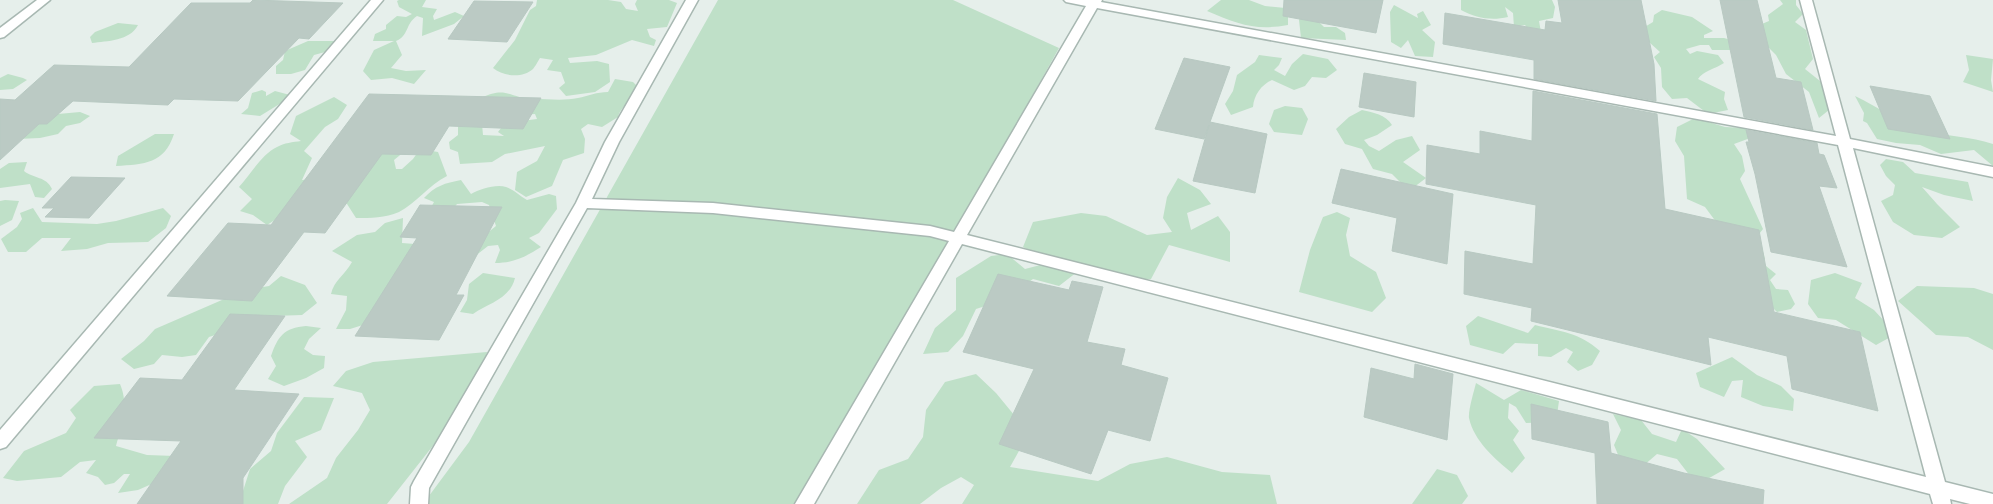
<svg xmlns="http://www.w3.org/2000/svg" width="1993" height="504" font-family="'Archivo Narrow',sans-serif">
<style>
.green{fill:#bfe0c8}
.building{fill:#bbcac4;stroke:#b8c9c2}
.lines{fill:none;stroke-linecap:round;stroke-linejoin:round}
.minor-casing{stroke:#a8b8b2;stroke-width:3}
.minor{fill:#fff;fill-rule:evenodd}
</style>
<rect width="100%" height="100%" fill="#e6efeb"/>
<g class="green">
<path d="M399,0H426L422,7L437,9L433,16L434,20L455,12L464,16L454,24L422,36L423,18L417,16C405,24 409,36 396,41L402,55L391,68L406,71L426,70L414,84L392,78L371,80L363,71L374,50L394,41H373L375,34L386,29V25L397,16L406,17L412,14L399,7L397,1Z"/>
<path d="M537,0H608L621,2L626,9L638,11L635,4L637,0H669L677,3L667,27L647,29L650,37L656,40L654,46L632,40L596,55L568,58L570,63L597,61L609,64L610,82L595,92L566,96L559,88L565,83L561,72L547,70L553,60L540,58C538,61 535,67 533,69C522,79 503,76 493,68L515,40L530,10L536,6Z"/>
<polygon points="718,0 953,0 1059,48 805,504 423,504 469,442"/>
<path d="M1221,0H1249L1265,6L1296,9L1315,18L1324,27H1336L1345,33L1346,40L1301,38L1299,20L1302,13L1288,15V25C1255,31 1238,24 1207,11Z"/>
<path d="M1461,0H1552L1555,7L1553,18L1539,21L1542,38L1532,34L1525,25L1514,27L1513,13L1505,7L1508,17C1491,21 1476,18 1461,10Z"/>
<polygon points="1780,0 1796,0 1796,5 1803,14 1795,22 1806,30 1813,59 1805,69 1830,89 1829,110 1819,118 1809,92 1786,74 1776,55 1750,29 1769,21 1768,15 1783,4"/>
<polygon points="1394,5 1418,18 1417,14 1423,11 1431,25 1422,30 1435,42 1433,57 1415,56 1408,40 1401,48 1391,42 1390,12"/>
<path d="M1662,10L1692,17L1713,31L1704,35V38H1724L1738,42L1742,50H1712L1709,45H1700L1686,49L1690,54L1697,51L1718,55L1724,63C1715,69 1703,71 1698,79L1725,92L1724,99L1728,110L1708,114L1687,98L1672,99L1662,87L1661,68L1654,57L1660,52L1649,42L1643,28L1653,22L1654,15Z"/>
<path d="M118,23L138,25C130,41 107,41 92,43L90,37L95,32Z"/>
<polygon points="308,41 334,41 329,51 314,55 305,70 291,74 276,74 276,66 283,60 285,51"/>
<path d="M1303,54L1328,59L1337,70L1326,78L1312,77L1305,86L1294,90L1272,80C1261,85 1254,95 1253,107L1231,115L1225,104L1233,91L1237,75L1255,62L1259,55L1282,58L1279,65L1274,70L1285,76L1292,64Z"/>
<polygon points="1966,55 1993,59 1991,80 1993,92 1963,82 1969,70"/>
<polygon points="8,74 23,78 27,80 13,89 0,90 0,78"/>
<path d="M615,79L633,82L641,90C634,101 622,103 618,117L602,127L588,124L581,129L585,139L584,153L563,160L552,186L526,197L515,190L517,172L537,161L545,146L505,154L492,162L460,164L458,152L450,149L449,142L458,135V121L482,124L483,135L504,136L498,132L505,123L537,119L535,114L510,116L481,98C507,85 511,99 534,99C548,99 564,101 578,98C588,96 597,92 608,92Z"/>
<polygon points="262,90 266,92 266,96 275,91 290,95 286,100 260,116 241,114 248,108 252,93"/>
<path d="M1855,96C1878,107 1900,123 1925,130C1948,137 1970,136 1993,144V166L1974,150L1941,154L1920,145L1896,143L1877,139L1867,123L1863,121L1864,113Z"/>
<path d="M334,97L347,105L338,119L325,127L304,151L312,158L302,180L314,179L362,150L410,147L394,160L396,169H402L413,159L420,149L438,152L447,176C429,185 415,204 399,212C385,218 371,218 356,218L340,193L281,216L267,225L253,215L240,211L252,199L239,187C251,174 262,154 277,147C284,143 293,142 301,141L290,134L296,116Z"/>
<polygon points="1285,106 1302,108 1308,119 1302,135 1274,132 1269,124 1274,110"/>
<path d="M1362,110C1374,113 1385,114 1392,125L1377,135L1364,140L1369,146L1379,151L1396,140L1412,136L1420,150L1403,162L1426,178L1409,191L1392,174L1373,169L1362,149L1345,144L1336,129L1349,117Z"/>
<polygon points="80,112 90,116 80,123 66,126 58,134 40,138 17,139 47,115"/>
<polygon points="1695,118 1725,127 1745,128 1753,137 1734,144 1742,156 1745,171 1740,179 1763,229 1756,238 1761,245 1765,259 1761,262 1776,274 1770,280 1776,289 1788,290 1795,304 1791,309 1777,312 1764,299 1728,238 1705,207 1687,199 1684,156 1675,141 1677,127"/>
<path d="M155,134H174C164,164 145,164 116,166L118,156Z"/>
<polygon points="1886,159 1903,162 1915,173 1968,182 1973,201 1944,195 1922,187 1937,204 1960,227 1942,238 1914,235 1893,222 1881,201 1893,195 1895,185 1886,176 1880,165"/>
<path d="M27,162L24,171C34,179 46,176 52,189L44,198L35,197L30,184L0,188V169L9,163Z"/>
<polygon points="1178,178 1200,190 1211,204 1187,213 1191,230 1218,216 1230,232 1230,262 1169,245 1151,279 1110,279 1077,272 1059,286 1033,279 1004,300 976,309 963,336 948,352 923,354 935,328 956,310 956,278 991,256 1007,254 1025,269 1052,262 1023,247 1033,222 1081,213 1106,216 1147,235 1172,232 1163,218 1167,197"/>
<path d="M461,180L471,194C480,189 496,184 506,187C513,189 520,196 527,200L549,194L556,196L557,209L539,233L529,238L541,247C525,257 514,263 495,263L500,250L498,245L488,246L461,267L475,243L496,226L489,205L482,202L457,204L451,211H429L434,202L424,198C435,186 445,183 461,180Z"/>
<polygon points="5,200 19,201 12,220 0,226 0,201"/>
<polygon points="33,208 42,222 97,224 116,221 163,208 171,216 166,228 148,242 108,243 87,249 61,251 71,238 42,238 26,252 8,252 1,239 17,227 22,219 20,213"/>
<polygon points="1337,212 1350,218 1346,235 1350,256 1376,272 1386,298 1372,312 1299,292 1310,250 1323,217"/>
<path d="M403,218L402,243L428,245L379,320L350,329H336L346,310L347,296L331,294C334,280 345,275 352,262L332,251L357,235L375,232L385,223Z"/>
<path d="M483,273L515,278C510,299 489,303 473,314L460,312L467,300L469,284Z"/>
<polygon points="1835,273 1862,283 1855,298 1874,310 1896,334 1876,345 1836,320 1818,318 1808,304 1811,280"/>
<polygon points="281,276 305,285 317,303 302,315 273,316 209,337 196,355 182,357 162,355 154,364 134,369 121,359 144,341 155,329 245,290 269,286"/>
<polygon points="1917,286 1974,288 1993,294 1993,350 1968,337 1936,335 1898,301"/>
<path d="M1478,316L1528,333L1535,325C1561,332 1579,332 1600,351L1592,365L1578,371L1567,362L1573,352L1566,348L1551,357L1538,356V344L1515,343L1503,354L1470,345L1466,326Z"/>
<path d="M306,326L321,328L309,339L304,349L313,355L325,356L324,368L306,378L284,386L268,379L276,366L271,356C278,336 284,328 306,326Z"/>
<polygon points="487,352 480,386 387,504 289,504 327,478 336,458 358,430 370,410 362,393 333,386 346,371 373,362"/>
<polygon points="1732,357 1757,375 1781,386 1794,399 1793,411 1763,406 1741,397 1743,380 1732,381 1724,397 1700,387 1696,373"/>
<polygon points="976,374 996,393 1029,433 1010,467 1098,481 1130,464 1167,457 1222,472 1270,475 1277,504 962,504 974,485 961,477 941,488 920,504 857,504 879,470 908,459 923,437 926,410 945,382"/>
<path d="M1476,383L1504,400L1521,390L1559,401L1556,422L1526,423L1516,407L1509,403L1508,418L1519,431L1513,440L1525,458L1512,473C1495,459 1474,441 1469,418C1468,411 1474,391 1476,383Z"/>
<path d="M120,384C129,405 122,425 116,446L147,455L175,456L179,472L138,490L118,493L130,474H124L114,483L105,485L98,477L86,473L96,460L80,462L61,477L17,481L3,478L24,451L66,433L76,418L70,410L94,386Z"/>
<polygon points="304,397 334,398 321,430 295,441 307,457 285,486 278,504 233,504 243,491 250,469 271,451 277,433"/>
<polygon points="1613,414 1641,420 1652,434 1676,442 1682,429 1697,439 1725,469 1697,485 1677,459 1657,454 1643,466 1621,462 1614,445 1621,430"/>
<polygon points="1437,469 1457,475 1468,496 1462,504 1412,504"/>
</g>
<g class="building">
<polygon points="253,0 343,3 309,39 299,38 238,101 174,99 168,105 73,101 47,124 39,124 0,160 0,99 15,100 54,65 129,67 191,3 250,3"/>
<polygon points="1284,0 1383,0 1376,33 1283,16"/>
<polygon points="1558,0 1641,0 1654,64 1656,101 1534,79 1534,60 1443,44 1445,13 1545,30 1546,21 1562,23"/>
<polygon points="1720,0 1757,0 1776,78 1801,82 1813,130 1744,117"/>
<polygon points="474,1 533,2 507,42 448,39"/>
<polygon points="1184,58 1230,67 1210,122 1267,134 1255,193 1193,181 1209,125 1204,139 1155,129"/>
<polygon points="1364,73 1416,82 1414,117 1359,107"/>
<polygon points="1870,86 1930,96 1950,139 1888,129"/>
<polygon points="1533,91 1657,114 1665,209 1759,230 1774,312 1860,332 1878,411 1792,389 1787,356 1708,337 1711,365 1531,321 1532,308 1464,294 1465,251 1533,264 1536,205 1426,184 1427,145 1480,154 1480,131 1532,141"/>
<polygon points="369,94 541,98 523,129 449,126 431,155 382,154 325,233 304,232 252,301 167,296 228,223 271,225"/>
<polygon points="1746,130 1817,143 1819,154 1824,155 1837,188 1819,186 1847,267 1771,252 1755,174 1746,142 1749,142"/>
<polygon points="1341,169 1453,194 1447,264 1392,251 1397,218 1332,203"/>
<polygon points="71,177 125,178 89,218 45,217 54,208 42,208"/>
<polygon points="420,205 502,207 456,295 464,295 439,340 355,336 417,238 400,237"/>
<polygon points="998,274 1069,290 1072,281 1103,287 1087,342 1125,349 1121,365 1168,378 1150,441 1108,430 1091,474 999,444 1034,369 963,352"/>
<polygon points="230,314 285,316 234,390 299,394 243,478 243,504 137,504 181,441 94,438 140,378 182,380"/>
<polygon points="1415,364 1453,374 1447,440 1364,417 1371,368 1414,379"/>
<polygon points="1531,404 1608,422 1611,453 1684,473 1764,490 1763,504 1597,504 1595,453 1532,439"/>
</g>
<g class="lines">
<defs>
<g id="minor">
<polygon points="37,0 50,0 4,37 0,38 0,28"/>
<polygon points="371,0 383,0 6,447 0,449 0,430"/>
<path d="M686,0H698L619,142L592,199L713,203L930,226L954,232L1086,6L1066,2L1064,0H1102L1101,2L1836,136L1800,0H1812L1850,139L1993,167V177L1853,148L1945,482L1993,494V504H1970L1950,499L1951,504H1933L1930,494L962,244L814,504H795L949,241L930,236L713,213L587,208L429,488L428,504H410L411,487L414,481L576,203L605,142ZM1097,8L1838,145L1926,477L967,235Z"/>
</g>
</defs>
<use href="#minor" class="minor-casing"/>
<use href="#minor" class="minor"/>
</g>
</svg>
